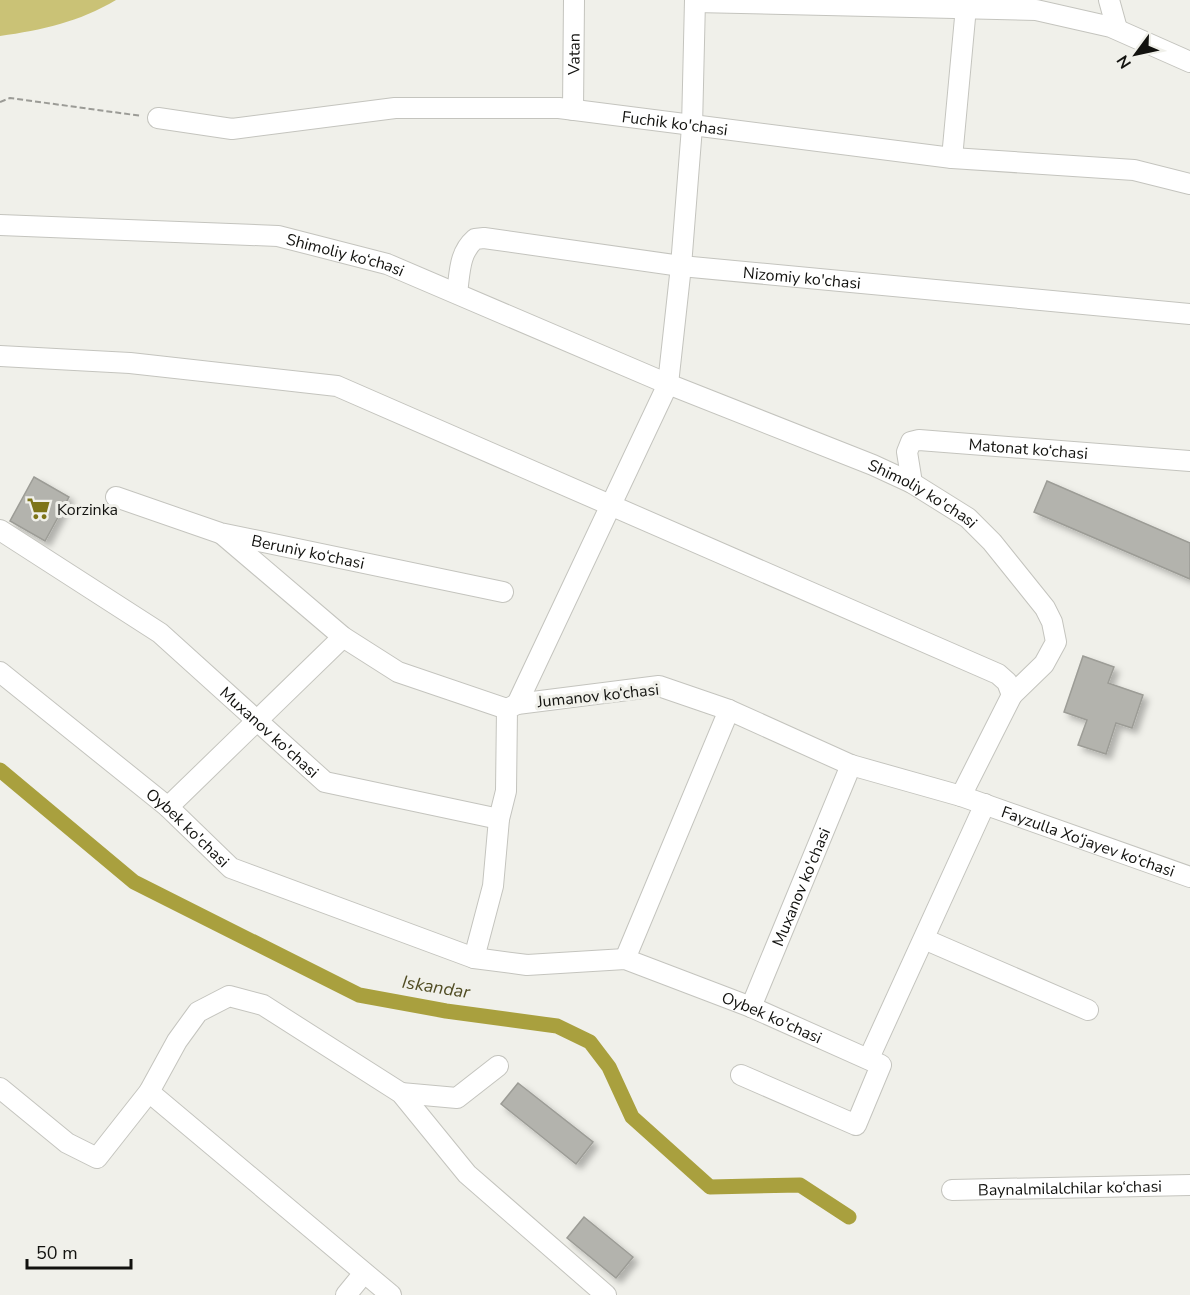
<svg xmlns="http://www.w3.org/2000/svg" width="1190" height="1295" font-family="'Nunito Sans',sans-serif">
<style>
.green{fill:#cac276}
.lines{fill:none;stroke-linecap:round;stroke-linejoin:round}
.canal{stroke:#a9a03e;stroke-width:15}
.building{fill:#b3b3ad;stroke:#9c9c96;stroke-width:1.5;filter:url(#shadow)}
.minor-casing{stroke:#c4c4be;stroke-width:22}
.path{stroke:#9b9b96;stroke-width:2;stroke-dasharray:6 3;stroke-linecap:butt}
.minor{stroke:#fff;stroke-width:20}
.labels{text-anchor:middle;stroke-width:6;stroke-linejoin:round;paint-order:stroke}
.street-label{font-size:16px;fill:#12120f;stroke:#f0f0ea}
.poi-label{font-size:16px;fill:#12120f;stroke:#f0f0ea;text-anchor:start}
.water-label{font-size:18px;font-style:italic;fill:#504c23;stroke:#f0f0ea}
</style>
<defs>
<filter id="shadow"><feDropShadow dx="5" dy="5" stdDeviation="3" flood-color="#0004"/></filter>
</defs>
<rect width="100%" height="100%" fill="#f0f0ea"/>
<path class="green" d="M0,0H116C79,22 42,30 0,36Z"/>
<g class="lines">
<polyline class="canal" points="0,770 134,882 359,995 446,1011 557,1026 590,1042 609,1067 632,1117 710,1187 800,1185 849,1217"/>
</g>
<g class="building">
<polygon points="34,477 69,497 45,541 10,521"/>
<polygon points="1047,481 1190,543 1190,579 1034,512"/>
<polygon points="1083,656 1114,667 1108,683 1143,695 1132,728 1116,723 1106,754 1078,745 1087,720 1064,712"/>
<polygon points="518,1083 593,1142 576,1164 501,1104"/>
<polygon points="584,1217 633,1257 616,1278 567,1238"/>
</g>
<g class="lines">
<defs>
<g id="minor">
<polyline points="1109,0 1117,29"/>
<polyline points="695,2 1036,10 1111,27 1190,62"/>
<path id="s1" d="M573,110L574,0"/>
<path id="s2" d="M158,118L232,129L395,108H559L952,158L1134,170L1190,184"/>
<polyline points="952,158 966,7"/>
<path id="s3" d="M0,225L278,236L387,264L668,384L873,465L912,483L968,518L992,542L1045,608L1052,622L1056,642L1044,664L1012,695"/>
<path id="s4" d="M457,293C460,272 459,253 475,239L484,238L681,266L1190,314"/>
<polyline points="0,356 130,363 337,386 998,674 1007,682 1012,695 961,796"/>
<path id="s5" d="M912,483L907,452L911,442L919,440L1190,461"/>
<path id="s6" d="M116,497L220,533L503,592"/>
<path id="s7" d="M0,530L160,633L325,782L499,819"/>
<polyline points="222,534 343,637 398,672 507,709"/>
<path id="s8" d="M0,672L168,807L231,868L474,958L527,965L625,959L751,1007L881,1065L856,1125L741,1075"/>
<polyline points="517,704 668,384 681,266 692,127 695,0"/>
<polyline points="168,807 343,637"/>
<polyline points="924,939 1088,1010"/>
<path id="s9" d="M474,958L493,886L499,819L506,791L507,709L517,704L659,686L729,710L851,765L961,796L1190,877"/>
<polyline points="625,959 729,710"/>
<path id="s10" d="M751,1007L851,765"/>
<polyline points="869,1058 985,804"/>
<polyline points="0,1088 67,1143 97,1158 149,1092 177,1041 198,1012 229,996 263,1005 401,1093 467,1174 606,1295"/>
<polyline points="149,1092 391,1295"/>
<polyline points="401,1093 457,1098 498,1066"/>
<path id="s11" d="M952,1190L1190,1185"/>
<polyline points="346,1295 364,1273"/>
</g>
</defs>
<use href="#minor" class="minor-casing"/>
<polyline class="path" points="0,102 10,98 142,116"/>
<use href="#minor" class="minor"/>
</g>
<defs>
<symbol id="supermarket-bare" viewBox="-9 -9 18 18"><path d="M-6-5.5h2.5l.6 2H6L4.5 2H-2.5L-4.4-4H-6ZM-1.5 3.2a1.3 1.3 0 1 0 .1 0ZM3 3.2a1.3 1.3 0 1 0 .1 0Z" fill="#7d7417" stroke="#f0f0ea" stroke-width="2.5" paint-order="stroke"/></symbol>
</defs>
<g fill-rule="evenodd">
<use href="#supermarket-bare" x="22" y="492" width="33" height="33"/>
</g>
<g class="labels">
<g class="street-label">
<text dy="6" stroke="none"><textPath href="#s1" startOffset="56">Vatan</textPath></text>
<text dy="6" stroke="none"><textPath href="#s2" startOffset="520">Fuchik ko'chasi</textPath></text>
<text dy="6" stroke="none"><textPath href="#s3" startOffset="348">Shimoliy ko‘chasi</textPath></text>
<text dy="6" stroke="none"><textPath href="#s4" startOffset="388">Nizomiy ko'chasi</textPath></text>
<text dy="6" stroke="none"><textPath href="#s5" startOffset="160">Matonat ko‘chasi</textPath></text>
<text dy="6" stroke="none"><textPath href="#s3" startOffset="974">Shimoliy ko'chasi</textPath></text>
<text dy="6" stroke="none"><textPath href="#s6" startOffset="200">Beruniy ko‘chasi</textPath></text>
<text transform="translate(598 695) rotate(-6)" y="6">Jumanov ko‘chasi</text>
<text dy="6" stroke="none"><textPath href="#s7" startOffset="338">Muxanov ko'chasi</textPath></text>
<text dy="6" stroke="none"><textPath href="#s8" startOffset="244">Oybek ko'chasi</textPath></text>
<text dy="6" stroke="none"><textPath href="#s9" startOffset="864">Fayzulla Xo‘jayev ko‘chasi</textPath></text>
<text dy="6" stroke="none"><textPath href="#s10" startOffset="130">Muxanov ko'chasi</textPath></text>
<text dy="6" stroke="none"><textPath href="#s8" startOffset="872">Oybek ko'chasi</textPath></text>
<text dy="6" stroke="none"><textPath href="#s11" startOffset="118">Baynalmilalchilar ko‘chasi</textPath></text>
</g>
<g class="poi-label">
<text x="57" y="515">Korzinka</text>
</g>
<g class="water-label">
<text transform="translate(436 987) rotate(9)" y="6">Iskandar</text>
</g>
</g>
<g transform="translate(1136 54) rotate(237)" stroke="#f0f0ea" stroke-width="4.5" paint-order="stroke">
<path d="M0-4.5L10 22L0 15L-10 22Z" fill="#12120f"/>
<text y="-9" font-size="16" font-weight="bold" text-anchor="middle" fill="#12120f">N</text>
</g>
<path d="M27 1259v9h104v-9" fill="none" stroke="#12120f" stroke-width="3"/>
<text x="36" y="1259" font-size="18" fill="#12120f" stroke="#f0f0ea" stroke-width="4.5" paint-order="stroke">50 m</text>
</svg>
